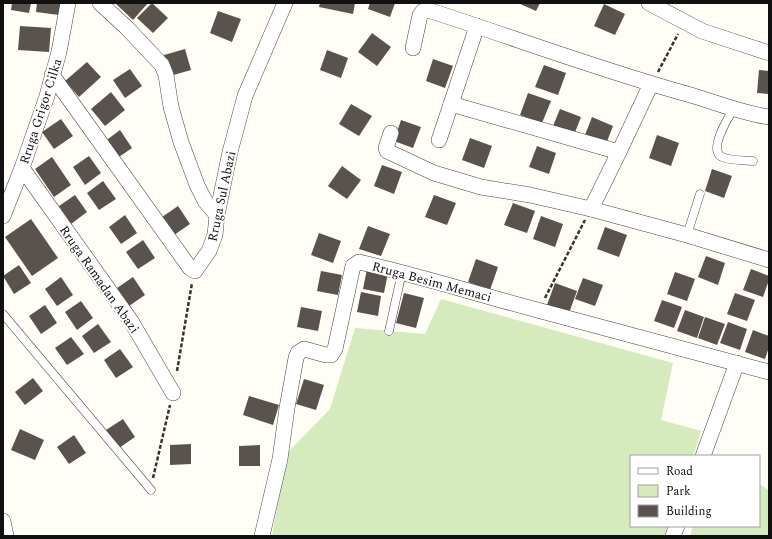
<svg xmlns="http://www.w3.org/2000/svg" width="772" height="539" font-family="Spectral,serif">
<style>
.green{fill:#d5ebbd}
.building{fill:#5a524d}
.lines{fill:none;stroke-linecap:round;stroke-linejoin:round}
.service-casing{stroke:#444;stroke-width:9}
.minor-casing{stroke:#444;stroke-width:16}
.path{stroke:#333;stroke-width:2.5;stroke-dasharray:4 2;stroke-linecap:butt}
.service{stroke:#fff;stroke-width:8}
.minor{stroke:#fff;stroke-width:15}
.labels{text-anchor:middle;stroke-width:4;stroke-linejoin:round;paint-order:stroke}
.street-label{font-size:13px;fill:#111;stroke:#fff}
</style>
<rect width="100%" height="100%" fill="#fffdf5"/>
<g class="green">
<polygon points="441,299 673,363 661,420 701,431 693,456 631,456 631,526 668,526 664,536 272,536 287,453 330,409 355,328 425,334"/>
<polygon points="759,484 769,490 769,536 690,536 693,526 759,526"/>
</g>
<g class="building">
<polygon points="12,3 31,3 29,13 11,10"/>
<polygon points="37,3 61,3 59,15 36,12"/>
<polygon points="117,3 148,3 133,20 116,4"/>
<polygon points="152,3 168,18 153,33 137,18"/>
<polygon points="320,3 355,3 353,14 319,7"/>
<polygon points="370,3 395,3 390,17 368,9"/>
<polygon points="518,3 540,3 536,11"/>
<polygon points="604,4 625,14 615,35 594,26"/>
<polygon points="218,11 241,19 232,42 210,33"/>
<polygon points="20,26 51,28 49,52 18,50"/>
<polygon points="372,33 391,47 377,66 358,52"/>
<polygon points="185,49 191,70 170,76 164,55"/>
<polygon points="327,50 348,58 341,78 320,70"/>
<polygon points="433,59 453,66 445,88 426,81"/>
<polygon points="87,62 101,77 79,97 65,81"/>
<polygon points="544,65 566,73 558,95 535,87"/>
<polygon points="130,69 142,86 125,98 113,80"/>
<polygon points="759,70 769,71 769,94 757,93"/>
<polygon points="111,92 125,110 105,126 91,109"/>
<polygon points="528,93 551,101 542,123 520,115"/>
<polygon points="351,104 372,116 359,136 339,124"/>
<polygon points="560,109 581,117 574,135 553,126"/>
<polygon points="592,117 613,126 606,144 585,135"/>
<polygon points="61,119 73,136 54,149 42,132"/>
<polygon points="401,120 421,127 413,148 394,141"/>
<polygon points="120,130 132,148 116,159 104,142"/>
<polygon points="657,135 679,143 671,166 649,158"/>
<polygon points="470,138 492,146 484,168 462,160"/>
<polygon points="537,146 556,153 549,174 529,167"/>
<polygon points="89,156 101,173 85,185 73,167"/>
<polygon points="52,157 71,185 54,197 35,169"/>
<polygon points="382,165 402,172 394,194 374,186"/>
<polygon points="342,166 361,180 347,199 328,186"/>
<polygon points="712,169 732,176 724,198 705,191"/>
<polygon points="103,181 116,199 99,210 87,193"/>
<polygon points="75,195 87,212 71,224 59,206"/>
<polygon points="434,195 456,203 447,225 425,217"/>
<polygon points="513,203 535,211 527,233 504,225"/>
<polygon points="178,206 190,224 174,235 162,217"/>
<polygon points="125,215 137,233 121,244 109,227"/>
<polygon points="541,216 563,224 555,247 533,239"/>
<polygon points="31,219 58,258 32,276 5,237"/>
<polygon points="368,226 390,234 381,256 359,249"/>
<polygon points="605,227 627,235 619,257 597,249"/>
<polygon points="319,233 341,241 333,263 311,255"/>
<polygon points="143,240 155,258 138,269 126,252"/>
<polygon points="706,256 725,263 718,285 698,277"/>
<polygon points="476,259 498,267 490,290 468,282"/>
<polygon points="19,265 31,283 14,294 3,276"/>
<polygon points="367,269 388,273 384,293 363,289"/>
<polygon points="751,269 769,276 769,280 763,297 743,290"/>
<polygon points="321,271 342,275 338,295 317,291"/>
<polygon points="675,272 695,279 687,301 667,294"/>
<polygon points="61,277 73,295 57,306 45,289"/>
<polygon points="133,277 145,295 129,306 117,288"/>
<polygon points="583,278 603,285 595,306 575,299"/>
<polygon points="555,283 577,291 569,313 547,305"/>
<polygon points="361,292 381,296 378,316 357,312"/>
<polygon points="404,293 424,298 416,328 396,323"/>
<polygon points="735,293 755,300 747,321 727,314"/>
<polygon points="662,300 682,307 674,328 654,321"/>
<polygon points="81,301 93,318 77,330 65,312"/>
<polygon points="45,305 57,323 41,334 29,316"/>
<polygon points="301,307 322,311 318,331 297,327"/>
<polygon points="685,310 704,317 697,338 677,331"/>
<polygon points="705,317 725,324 717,345 698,338"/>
<polygon points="728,322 747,329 740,350 720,343"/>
<polygon points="98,324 111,342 94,353 82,336"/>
<polygon points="753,330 769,336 769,347 765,359 745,352"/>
<polygon points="71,337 84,354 67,365 55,348"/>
<polygon points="120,349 133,367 116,378 104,360"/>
<polygon points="33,378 43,391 25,405 15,392"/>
<polygon points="304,379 324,385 316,410 296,404"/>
<polygon points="249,396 279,405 273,425 243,415"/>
<polygon points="123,419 135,437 119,448 106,430"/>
<polygon points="20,429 44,440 35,460 11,450"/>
<polygon points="74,435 86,453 69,464 57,447"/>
<polygon points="191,444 191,464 170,465 170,445"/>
<polygon points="260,445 260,466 239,466 239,446"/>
</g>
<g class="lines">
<defs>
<g id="service">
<path d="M733,110C728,118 708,150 722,157C731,161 744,160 753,161"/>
<polyline points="687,235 700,194"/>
<polyline points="3,314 151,490"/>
<polyline points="389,331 402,272"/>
</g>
<g id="minor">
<polyline points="100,3 126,27 162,65 166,75 171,107 181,142 197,185 205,201 217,215"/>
<polyline points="649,3 702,31 769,53"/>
<path d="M413,48L420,15L423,11L428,10C515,38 600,70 687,94C715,102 741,113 769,117"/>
<polyline points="52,75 190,268 195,271 209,251 215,235 217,215 230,152 245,96 285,3"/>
<polyline points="451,104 619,152"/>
<polyline points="391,133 386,148 387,151 434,173 481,187 530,195 591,209 687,235 769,260"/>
<polyline points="439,140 477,26"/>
<polyline points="22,168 131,321 173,393"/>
<polyline points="591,209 619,152 651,84"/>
<polyline points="3,216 22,168 47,96 59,52 68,3"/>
<polyline points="703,456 737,363"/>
<polyline points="3,521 6,536"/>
<path d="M262,536L280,459L287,408L296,358L298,353L304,349L326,355H331L335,349L353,266L359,262C421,276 480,295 541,311C617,332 693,351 769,372"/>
<polyline points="673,536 677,526"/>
</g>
</defs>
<use href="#service" class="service-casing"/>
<use href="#minor" class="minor-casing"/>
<g class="path">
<polyline points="658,72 678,34"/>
<polyline points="545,298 585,220"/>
<polyline points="177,371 192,283"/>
<polyline points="153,478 170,405"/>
</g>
<use href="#service" class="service"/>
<use href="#minor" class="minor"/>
</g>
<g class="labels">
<g class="street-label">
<text transform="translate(40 111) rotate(-72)" y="5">Rruga Grigor Cilka</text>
<text transform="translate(221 196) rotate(-78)" y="5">Rruga Sul Abazi</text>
<text transform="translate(100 279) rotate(55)" y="5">Rruga Ramadan Abazi</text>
<text transform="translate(432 281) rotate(15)" y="5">Rruga Besim Memaci</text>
</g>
</g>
<rect width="772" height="539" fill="none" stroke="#111111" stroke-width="8"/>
<rect x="630" y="455" width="130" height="72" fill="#ffffff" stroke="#a0a0a0"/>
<rect x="638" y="468" width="20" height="6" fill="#ffffff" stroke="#a0a0a0"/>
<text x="666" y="475" font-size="12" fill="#111111">Road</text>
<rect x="638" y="485" width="20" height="12" fill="#d5ebbd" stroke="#a0a0a0"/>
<text x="666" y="495" font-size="12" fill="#111111">Park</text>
<rect x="638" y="505" width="20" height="12" fill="#5a524d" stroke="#a0a0a0"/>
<text x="666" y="515" font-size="12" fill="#111111">Building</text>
</svg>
